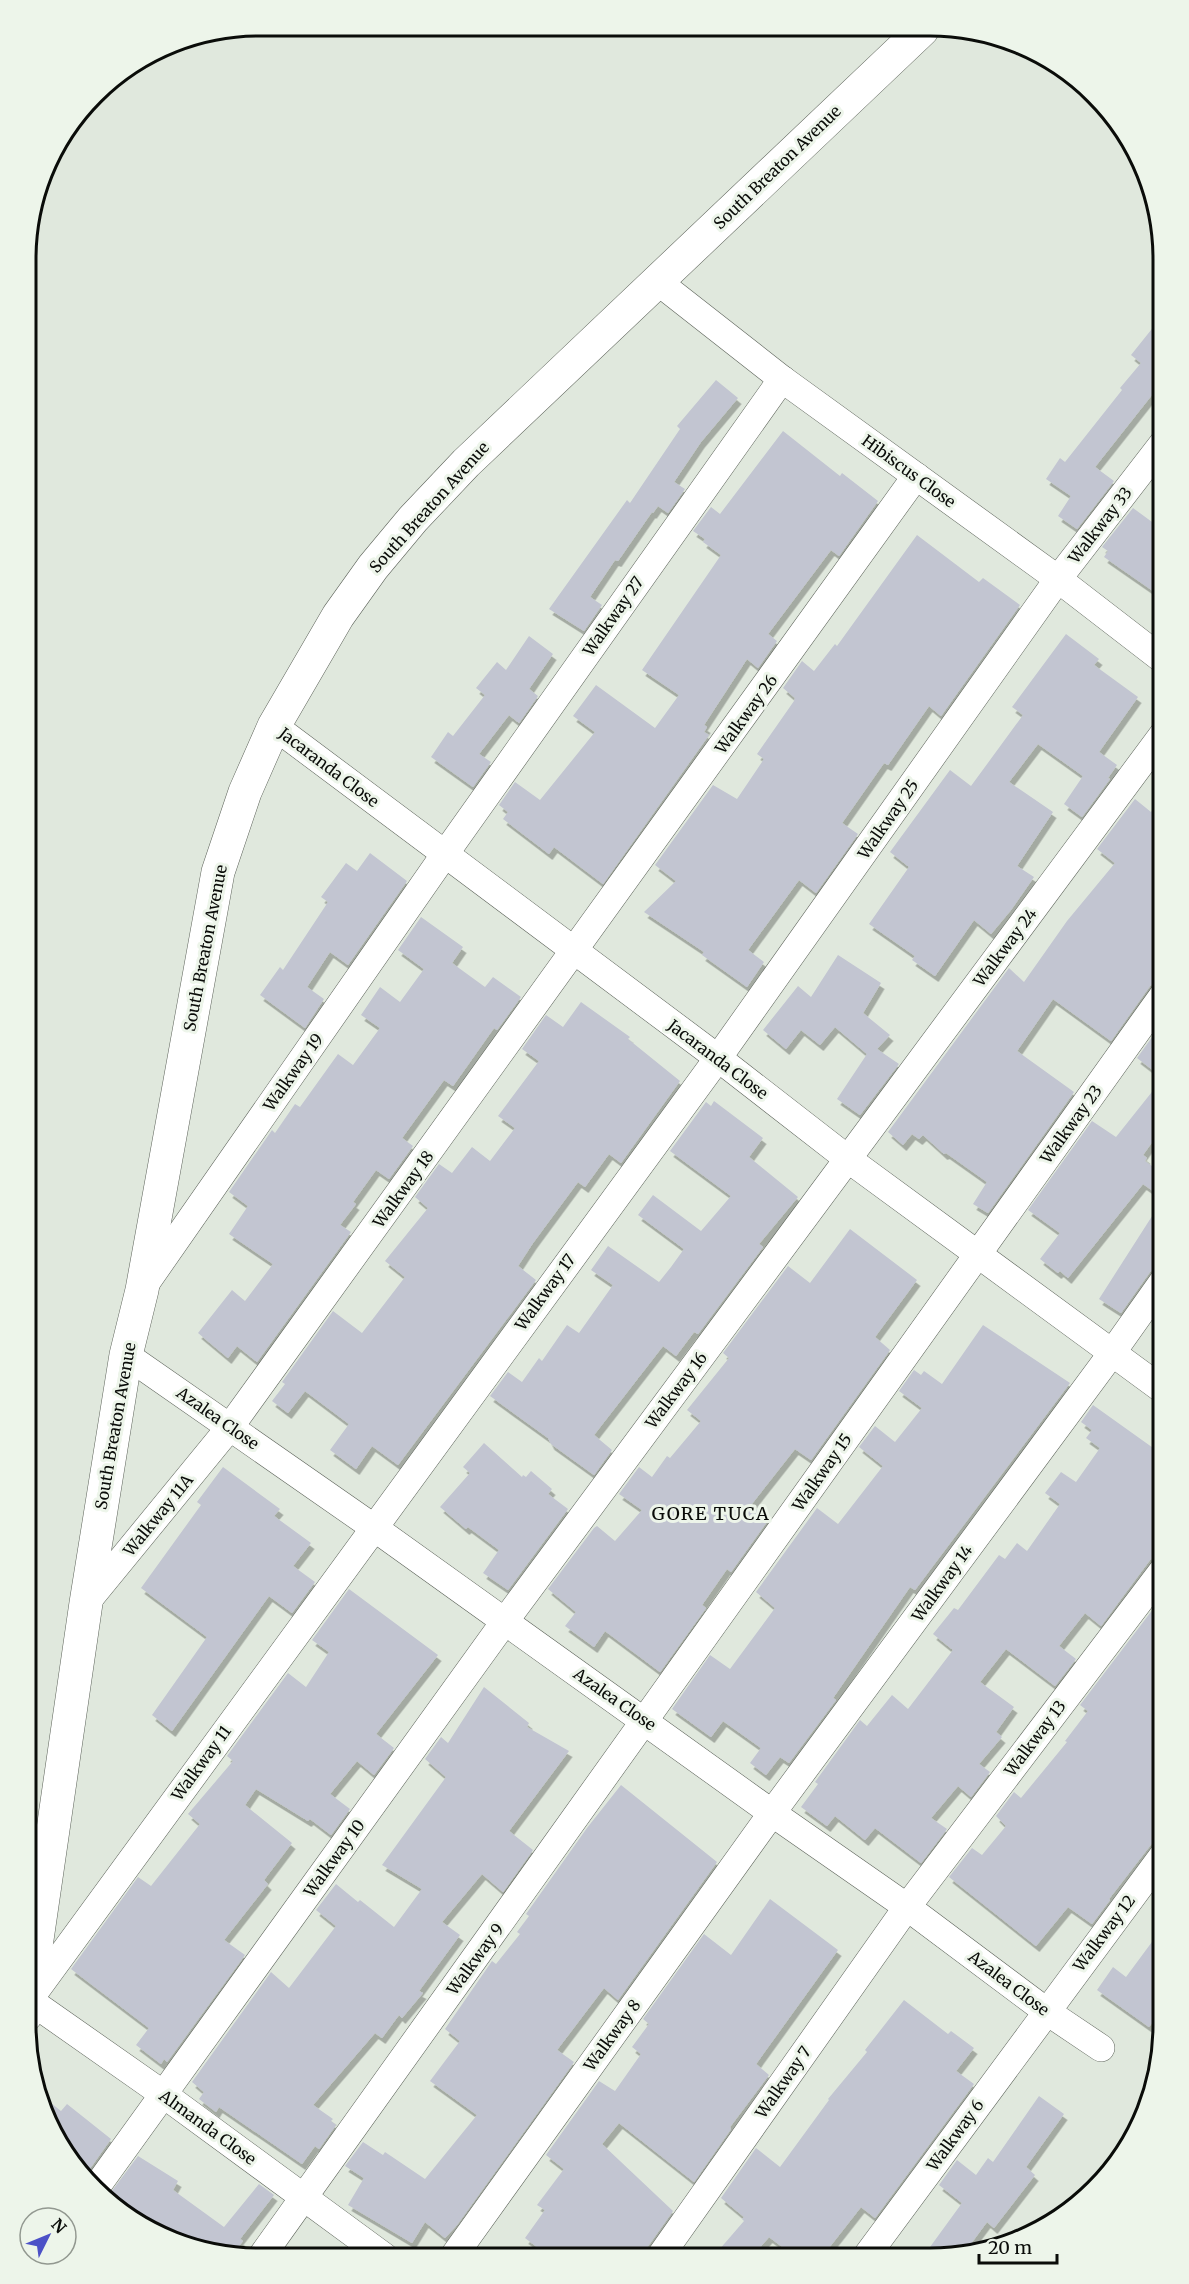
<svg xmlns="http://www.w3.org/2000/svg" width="1189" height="2284" font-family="Merriweather,serif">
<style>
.building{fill:#c2c5d1;filter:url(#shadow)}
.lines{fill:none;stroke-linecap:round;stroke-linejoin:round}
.street-casing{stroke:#5c6259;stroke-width:28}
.secondary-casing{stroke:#5c6259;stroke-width:34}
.street{stroke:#fff;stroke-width:27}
.secondary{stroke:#fff;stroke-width:33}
.labels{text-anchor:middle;stroke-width:6;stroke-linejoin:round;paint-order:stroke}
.street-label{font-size:16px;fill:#0a0c09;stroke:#edf5ea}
.neighbourhood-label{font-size:18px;letter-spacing:1.5px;fill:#0a0c09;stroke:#edf5ea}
.rim{fill:none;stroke:#0a0c09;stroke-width:3}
</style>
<defs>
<filter id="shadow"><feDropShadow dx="3.5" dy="6" stdDeviation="0" flood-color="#0004"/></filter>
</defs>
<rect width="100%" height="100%" fill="#e0e8dd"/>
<g class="building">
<polygon points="1163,315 1163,381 1095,467 1114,481 1077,529 1058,516 1071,496 1046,479 1060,458 1065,462 1122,390 1120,388 1141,363 1131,355"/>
<polygon points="716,380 738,398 701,442 674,482 685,489 668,513 658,506 653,513 652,512 618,561 615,560 590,597 602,605 584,631 549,609 627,500 630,503 680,429 677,426"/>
<polygon points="783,431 840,476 842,473 878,501 839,556 831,550 768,634 777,641 758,668 747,659 704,725 707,727 704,732 709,735 603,884 554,847 549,854 503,819 508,812 499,805 515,782 540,800 595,732 573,716 596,685 655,728 679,695 642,670 721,555 703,542 705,539 693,531 711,507 720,514"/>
<polygon points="1133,508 1163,530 1163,598 1104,557 1108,551 1102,547"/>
<polygon points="917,535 979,582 983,578 1020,605 941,716 929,706 888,765 884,763 842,823 858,834 816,893 799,880 748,950 764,962 747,987 702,955 704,952 644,912 676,881 655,865 713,785 737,799 764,759 757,754 794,701 795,698 783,688 802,661 814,671 835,644 837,646"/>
<polygon points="1066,634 1099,659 1094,665 1138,697 1099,752 1117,765 1108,778 1110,779 1082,817 1064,804 1083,776 1038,744 1009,782 1053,812 1017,866 1034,877 1011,910 991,934 974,920 935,976 912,960 915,956 869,924 909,867 890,852 950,770 971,786 1023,715 1012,707"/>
<polygon points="529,636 553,654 529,689 538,696 519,723 509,715 479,754 491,762 473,787 431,757 448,732 453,736 485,695 476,688 497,662 506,670"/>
<polygon points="1163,797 1163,979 1156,981 1150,986 1111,1041 1053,999 1017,1051 1074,1092 988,1213 973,1204 987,1182 946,1153 944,1154 923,1135 919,1139 912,1134 903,1145 888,1132 1009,968 1024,982 1067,921 1115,863 1097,849 1135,799 1151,812"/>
<polygon points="370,853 407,881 348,965 330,952 307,987 324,999 305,1028 260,995 280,967 283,970 328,902 321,897 346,863 357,871"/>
<polygon points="421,917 463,947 452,963 485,987 493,977 521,997 497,1030 494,1028 453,1086 444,1080 402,1138 413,1146 389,1179 376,1170 353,1202 356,1204 340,1225 351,1232 257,1362 237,1346 228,1358 198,1333 232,1290 245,1301 273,1264 229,1234 248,1206 229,1192 272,1130 275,1133 295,1104 300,1107 338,1054 353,1065 380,1028 361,1015 380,987 400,1002 424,969 398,950"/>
<polygon points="838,955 881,983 863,1013 890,1035 877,1049 899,1064 860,1115 837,1099 867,1054 835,1027 820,1045 801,1030 786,1049 763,1030 798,986 811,997"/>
<polygon points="581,1002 630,1037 628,1039 680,1081 621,1163 609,1154 585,1187 578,1182 533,1243 518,1266 536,1280 398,1465 372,1446 356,1469 330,1450 349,1424 305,1391 288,1413 272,1401 285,1384 282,1382 333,1311 362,1333 405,1277 385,1261 428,1208 415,1197 439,1164 452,1173 472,1147 490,1161 515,1128 498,1116 539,1061 522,1049 546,1015 563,1027"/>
<polygon points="1163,1022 1163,1127 1143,1155 1147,1158 1145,1161 1163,1174 1163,1198 1143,1184 1068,1278 1060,1271 1058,1273 1040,1259 1060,1233 1028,1210 1092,1121 1116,1137 1163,1078 1137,1058"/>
<polygon points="714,1101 763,1138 749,1157 798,1197 759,1244 763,1247 698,1334 694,1332 676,1356 663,1346 594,1435 612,1450 594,1475 551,1444 548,1438 490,1396 508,1372 522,1382 539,1358 542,1361 567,1325 579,1333 613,1285 591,1270 608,1246 659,1282 671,1267 684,1249 638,1215 653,1195 701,1231 731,1196 670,1151 706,1102 711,1106"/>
<polygon points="1163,1199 1163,1265 1156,1267 1150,1272 1121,1313 1099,1299"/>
<polygon points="850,1229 917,1280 875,1337 890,1350 811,1460 795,1449 751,1505 769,1519 731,1572 727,1569 702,1605 706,1608 660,1672 605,1631 594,1647 565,1626 576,1612 548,1589 594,1528 597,1526 615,1541 642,1510 619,1494 639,1467 652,1477 667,1456 670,1458 701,1421 687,1410 729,1358 723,1353 788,1266 810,1283"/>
<polygon points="983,1325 1070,1383 915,1590 910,1587 833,1698 836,1700 789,1763 780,1757 766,1775 750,1763 761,1748 723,1721 711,1737 672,1709 710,1655 730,1669 775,1608 756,1592 817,1508 838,1524 883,1466 859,1447 875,1426 895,1442 922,1408 899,1391 914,1370 921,1375 924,1371 942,1384"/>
<polygon points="1093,1405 1163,1455 1163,1522 1152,1536 1163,1545 1163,1555 1156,1556 1150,1560 1101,1626 1085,1613 1059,1646 1076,1659 1055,1686 1006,1649 980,1682 1014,1707 996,1732 1002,1737 979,1764 990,1772 971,1797 958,1786 931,1818 947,1829 921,1863 875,1828 865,1840 835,1816 827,1826 801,1807 818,1784 815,1782 860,1720 867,1726 892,1695 908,1709 953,1650 933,1634 954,1608 958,1610 999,1555 1005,1559 1017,1543 1027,1551 1060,1504 1045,1493 1061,1472 1076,1482 1100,1448 1086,1438 1092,1430 1081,1422"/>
<polygon points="484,1443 522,1477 523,1475 526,1477 531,1471 552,1489 548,1494 568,1509 508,1590 483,1573 499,1550 468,1527 466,1529 440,1507 470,1473 463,1467"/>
<polygon points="223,1467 280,1509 274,1516 311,1543 293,1566 315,1582 292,1613 269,1596 172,1731 152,1715 207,1637 141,1588 201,1505 197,1502"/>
<polygon points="349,1589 438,1655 376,1734 394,1748 374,1775 357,1761 330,1794 350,1809 331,1835 310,1819 308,1821 256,1789 245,1805 292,1843 264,1880 268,1884 224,1940 245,1955 167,2062 164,2059 161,2064 136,2045 149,2028 71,1969 138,1877 151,1886 200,1824 188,1814 233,1761 227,1756 288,1673 306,1687 329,1652 312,1640"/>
<polygon points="1163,1596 1163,1829 1109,1899 1110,1900 1092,1924 1068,1907 1036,1946 949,1877 972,1848 982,1855 1006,1826 996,1816 1014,1792 1021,1798 1067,1742 1065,1741 1088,1711 1080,1705"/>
<polygon points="484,1687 529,1723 527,1727 569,1751 509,1831 533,1850 503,1892 482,1874 442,1922 460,1935 419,1991 423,1993 402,2018 399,2015 382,2038 375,2033 313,2105 333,2119 331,2121 336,2125 319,2149 315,2146 302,2164 219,2107 216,2112 199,2099 204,2092 192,2082 271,1972 289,1988 336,1926 316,1910 336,1884 358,1902 360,1900 394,1927 422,1889 382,1865 446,1777 425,1759 441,1737 448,1743"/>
<polygon points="621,1785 717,1862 618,2000 604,1988 557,2050 574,2062 457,2225 445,2238 425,2222 412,2243 348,2205 364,2178 345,2166 363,2142 383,2155 385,2152 425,2179 477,2115 430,2081 460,2041 445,2029 492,1961 496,1964 520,1934 517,1932 529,1916 526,1914 587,1828"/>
<polygon points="770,1899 838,1950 756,2064 769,2075 730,2127 731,2129 694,2182 619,2123 602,2144 673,2211 646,2249 643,2258 550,2257 525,2238 545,2210 537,2205 564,2169 546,2155 599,2081 615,2091 641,2054 632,2047 649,2024 643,2019 704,1934 731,1955"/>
<polygon points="1163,1927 1163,2008 1149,2027 1097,1990 1113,1967 1126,1977"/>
<polygon points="904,2000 948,2034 951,2031 974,2048 956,2071 974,2084 875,2218 861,2207 821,2258 797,2258 769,2237 751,2258 712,2258 744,2221 742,2219 744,2217 721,2198 756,2148 780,2167 829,2100 828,2099 867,2052 865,2050"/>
<polygon points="37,2092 61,2111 67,2104 111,2139 84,2177 65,2155 38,2099"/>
<polygon points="1039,2096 1064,2114 1026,2167 1035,2175 994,2228 987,2222 964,2253 922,2258 962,2203 939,2185 957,2160 976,2175 988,2158 993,2162"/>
<polygon points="138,2156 178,2181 173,2190 224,2227 259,2184 274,2195 240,2239 243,2241 231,2256 170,2241 105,2200"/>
</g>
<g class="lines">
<defs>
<g id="street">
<polyline points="657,281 782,379 1058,579 1163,660"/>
<polyline points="274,726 718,1058 848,1159 1163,1390"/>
<polyline points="144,1286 445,854 782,379"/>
<polyline points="126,1355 373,1527 772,1813 907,1907 1046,2011 1101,2048"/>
<polyline points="86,1603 230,1427 916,476"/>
<polyline points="95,2189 505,1621 1163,734"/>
<polyline points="261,2257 1163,995"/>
<polyline points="385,2257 163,2094 29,2000 718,1058 1058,579 1163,443"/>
<polyline points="453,2257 772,1813 1112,1353 1163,1281"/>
<polyline points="659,2258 907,1907 1163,1570"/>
<polyline points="865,2258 1163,1855"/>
</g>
<polyline id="secondary" points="26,2015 86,1603 126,1355 142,1290 218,872 245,792 274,726 338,616 373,567 413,519 466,463 922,30"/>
</defs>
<use href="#street" class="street-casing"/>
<use href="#secondary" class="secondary-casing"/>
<use href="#street" class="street"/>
<use href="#secondary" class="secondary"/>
</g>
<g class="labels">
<g class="street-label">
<text transform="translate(777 167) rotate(-44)" y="6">South Breaton Avenue</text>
<text transform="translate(909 471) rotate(36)" y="6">Hibiscus Close</text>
<text transform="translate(429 507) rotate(-48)" y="6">South Breaton Avenue</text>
<text transform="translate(1100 525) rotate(-52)" y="6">Walkway 33</text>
<text transform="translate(613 616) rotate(-55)" y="6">Walkway 27</text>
<text transform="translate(746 714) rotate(-54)" y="6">Walkway 26</text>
<text transform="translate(329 767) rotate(37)" y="6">Jacaranda Close</text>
<text transform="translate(888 819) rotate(-55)" y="6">Walkway 25</text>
<text transform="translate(1005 947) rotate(-53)" y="6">Walkway 24</text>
<text transform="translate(205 948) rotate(-79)" y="6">South Breaton Avenue</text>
<text transform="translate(718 1059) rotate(37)" y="6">Jacaranda Close</text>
<text transform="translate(293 1072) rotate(-55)" y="6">Walkway 19</text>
<text transform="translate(1071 1124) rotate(-54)" y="6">Walkway 23</text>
<text transform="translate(403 1189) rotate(-54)" y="6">Walkway 18</text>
<text transform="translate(545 1292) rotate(-54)" y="6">Walkway 17</text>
<text transform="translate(676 1390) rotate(-53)" y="6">Walkway 16</text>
<text transform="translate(218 1418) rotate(35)" y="6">Azalea Close</text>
<text transform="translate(115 1426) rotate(-80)" y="6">South Breaton Avenue</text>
<text transform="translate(822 1472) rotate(-55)" y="6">Walkway 15</text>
<text transform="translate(158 1515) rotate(-51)" y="6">Walkway 11A</text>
<text transform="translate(942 1583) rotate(-54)" y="6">Walkway 14</text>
<text transform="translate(615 1699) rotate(35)" y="6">Azalea Close</text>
<text transform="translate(1035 1738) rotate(-53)" y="6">Walkway 13</text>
<text transform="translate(201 1763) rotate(-54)" y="6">Walkway 11</text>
<text transform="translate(334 1858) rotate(-54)" y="6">Walkway 10</text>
<text transform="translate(1104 1933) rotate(-53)" y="6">Walkway 12</text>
<text transform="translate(475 1959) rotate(-54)" y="6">Walkway 9</text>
<text transform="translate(1009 1983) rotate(37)" y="6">Azalea Close</text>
<text transform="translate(612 2035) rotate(-54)" y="6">Walkway 8</text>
<text transform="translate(783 2082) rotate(-55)" y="6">Walkway 7</text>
<text transform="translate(208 2127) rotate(36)" y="6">Almanda Close</text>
<text transform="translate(955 2135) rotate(-54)" y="6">Walkway 6</text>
</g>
<g class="neighbourhood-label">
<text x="711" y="1520">GORE TUCA</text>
</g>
</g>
<path d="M0 0H1189V2284H0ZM259 36H930A223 223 0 0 1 1153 259V2025A223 223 0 0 1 930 2248H259A223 223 0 0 1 36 2025V259A223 223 0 0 1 259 36Z" fill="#edf5ea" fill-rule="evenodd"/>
<path class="rim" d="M259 36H930A223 223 0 0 1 1153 259V2025A223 223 0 0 1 930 2248H259A223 223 0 0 1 36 2025V259A223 223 0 0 1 259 36Z"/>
<g transform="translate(48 2236) rotate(47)"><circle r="28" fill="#edf5ea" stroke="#929890" stroke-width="1.5"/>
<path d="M0-4.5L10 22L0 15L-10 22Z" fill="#4c51c7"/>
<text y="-9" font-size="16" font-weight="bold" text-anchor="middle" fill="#0a0c09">N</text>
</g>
<path d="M979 2254v9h78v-9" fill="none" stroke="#0a0c09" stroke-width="3"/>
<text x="988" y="2254" font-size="18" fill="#0a0c09" stroke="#edf5ea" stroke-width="4.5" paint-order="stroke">20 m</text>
</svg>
